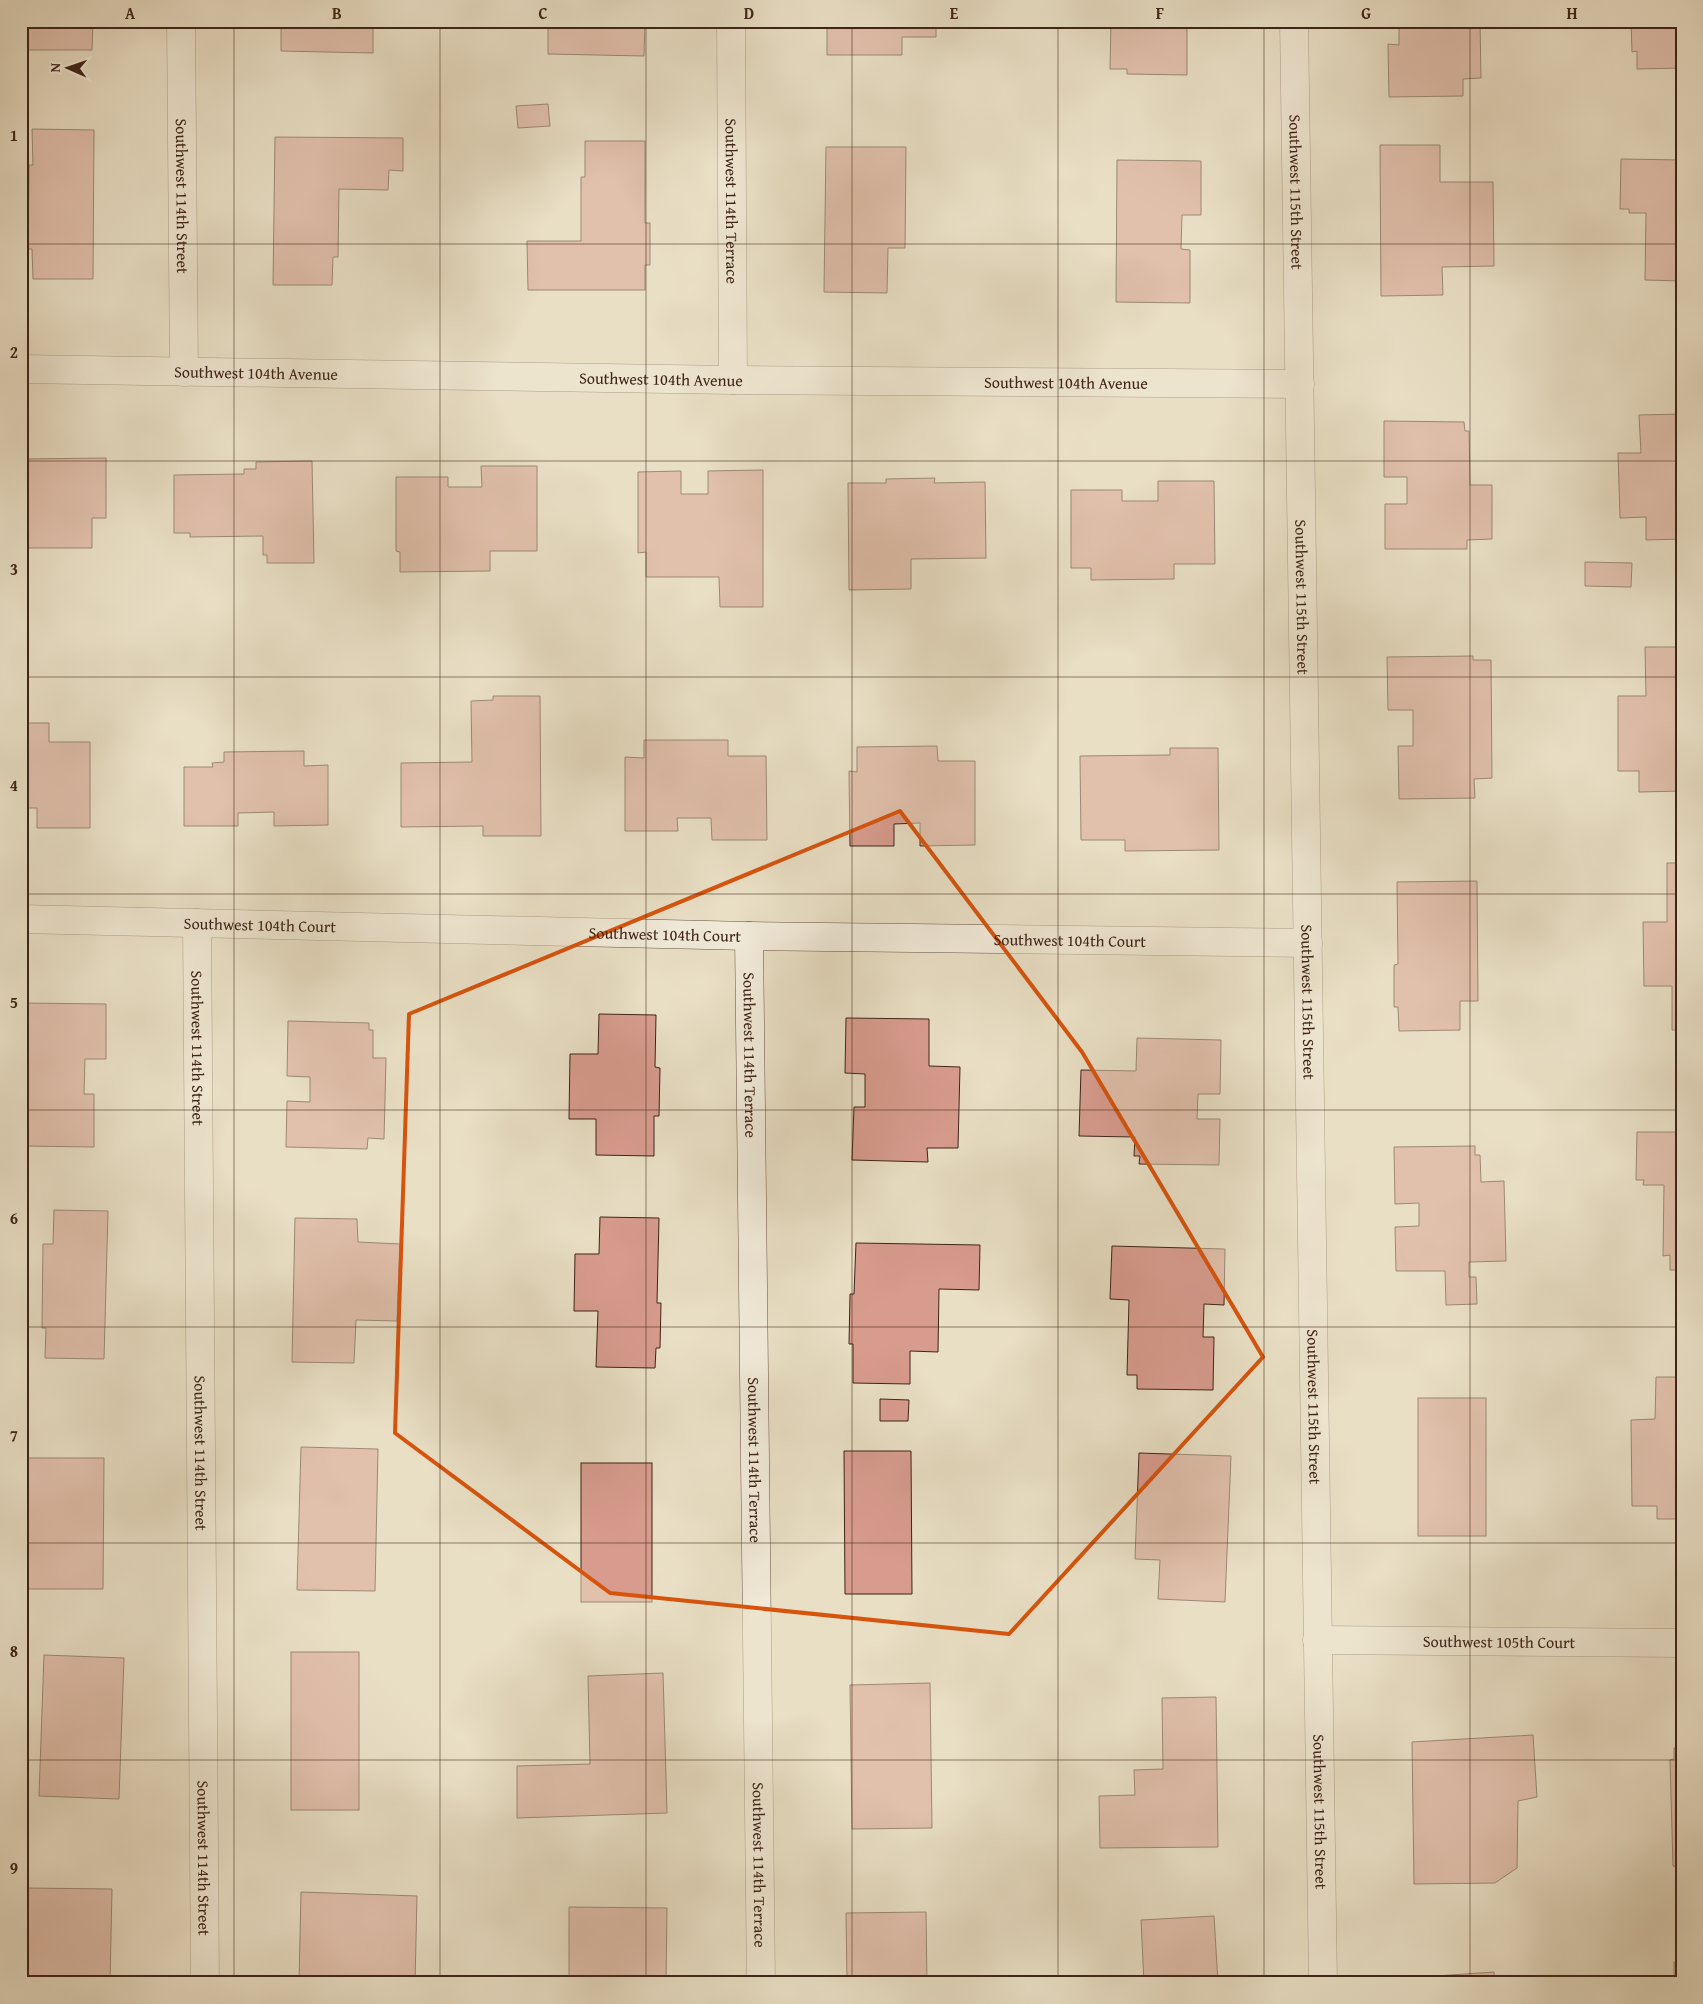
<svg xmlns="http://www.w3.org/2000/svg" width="1703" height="2004" font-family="'Gentium Book Plus',serif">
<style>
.building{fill:#d89c8f;stroke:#3e2418}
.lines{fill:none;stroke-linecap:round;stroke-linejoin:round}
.minor-casing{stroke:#695343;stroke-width:29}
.minor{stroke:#f1ead9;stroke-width:28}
.marked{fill:none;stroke:#d7540d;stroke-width:4;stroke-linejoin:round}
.grid{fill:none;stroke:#3e2418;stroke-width:1;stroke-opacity:0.55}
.labels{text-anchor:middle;stroke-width:5;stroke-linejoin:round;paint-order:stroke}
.street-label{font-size:16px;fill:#3e2418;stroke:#f1ead9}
.neatline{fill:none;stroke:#3e2418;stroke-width:2}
.grid-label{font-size:16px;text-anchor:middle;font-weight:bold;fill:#3e2418}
</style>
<rect width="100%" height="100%" fill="#e9dfc5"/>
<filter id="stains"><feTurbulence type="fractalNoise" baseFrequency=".004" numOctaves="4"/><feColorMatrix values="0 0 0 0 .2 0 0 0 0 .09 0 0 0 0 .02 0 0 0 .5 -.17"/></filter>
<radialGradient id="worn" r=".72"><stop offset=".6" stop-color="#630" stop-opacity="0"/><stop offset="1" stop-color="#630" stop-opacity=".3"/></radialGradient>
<g class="building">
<polygon points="21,21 93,21 92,50 21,50"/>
<polygon points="281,21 373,21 373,53 281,51"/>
<polygon points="548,21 645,21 644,56 548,54"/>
<polygon points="827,21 936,21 936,37 902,37 902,55 827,55"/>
<polygon points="1111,21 1187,21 1187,75 1127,74 1127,69 1110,69"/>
<polygon points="1399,21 1480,21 1481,78 1463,79 1463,96 1389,97 1388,44 1399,45"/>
<polygon points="1631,21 1682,21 1682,68 1637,69 1637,51 1632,52"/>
<polygon points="548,104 550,126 518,128 516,106"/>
<polygon points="32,129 94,130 93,279 33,279 32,249 28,249 29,165 33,165"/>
<polygon points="275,137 403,138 403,171 389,170 388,190 339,189 338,257 333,257 332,285 273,285"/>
<polygon points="585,141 645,141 645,223 650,223 650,265 645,265 645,290 528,290 527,241 581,241 581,177 585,177"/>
<polygon points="1380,145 1440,145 1440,182 1493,182 1494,266 1442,267 1443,295 1381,296"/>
<polygon points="826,147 906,147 905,248 888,248 887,293 824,292"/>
<polygon points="1621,159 1682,160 1682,281 1645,280 1646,213 1629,213 1629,209 1620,209"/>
<polygon points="1117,160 1201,161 1201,215 1182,215 1181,249 1190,250 1190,303 1116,302"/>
<polygon points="1682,414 1682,539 1646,540 1646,517 1620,518 1618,453 1641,453 1639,415"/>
<polygon points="1384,421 1464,422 1465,431 1469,431 1470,485 1492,485 1492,539 1467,540 1467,549 1385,549 1385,504 1407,504 1407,477 1384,477"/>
<polygon points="106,458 106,518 92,518 92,548 21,548 21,459"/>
<polygon points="312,461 314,563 267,563 267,555 263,555 263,536 190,537 190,533 174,533 174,475 244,474 244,469 256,469 256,462"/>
<polygon points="481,466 537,466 537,551 490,551 490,571 400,572 400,552 396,551 396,477 448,477 448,487 482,487"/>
<polygon points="763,470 763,607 720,607 719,577 646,577 646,552 638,553 638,472 681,471 681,494 708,494 708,471"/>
<polygon points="935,478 934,483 985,482 986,558 911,559 911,589 849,590 848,483 886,483 886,479"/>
<polygon points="1158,481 1214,481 1215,564 1174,564 1174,579 1091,580 1091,568 1071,568 1071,490 1122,490 1122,501 1158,501"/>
<polygon points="1585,562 1632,563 1631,587 1585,586"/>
<polygon points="1645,647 1682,647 1682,791 1639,792 1639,771 1618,771 1618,696 1646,696"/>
<polygon points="1473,656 1473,660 1491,660 1492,778 1474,779 1475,798 1399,799 1398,746 1413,746 1413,710 1388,710 1387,657"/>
<polygon points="493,696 540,696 541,836 483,836 483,826 401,827 401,763 472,762 471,701 493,700"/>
<polygon points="21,723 49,723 49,742 90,742 90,828 37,828 37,808 21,808"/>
<polygon points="644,740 728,740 728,756 766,756 767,840 712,840 711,818 677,818 678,831 625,831 625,757 644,758"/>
<polygon points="937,746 938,761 975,761 975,845 920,846 920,823 894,824 894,846 850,846 849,771 857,772 857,747"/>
<polygon points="1170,748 1218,748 1219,850 1125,851 1125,840 1081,840 1080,756 1170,755"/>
<polygon points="304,751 304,766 328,765 328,825 274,826 274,812 238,813 238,826 184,826 184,767 213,767 212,763 224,762 224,752"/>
<polygon points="1667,863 1682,863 1682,1030 1672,1030 1672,986 1644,986 1643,922 1667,922"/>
<polygon points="1477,881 1478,1001 1460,1001 1460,1030 1399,1031 1398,1007 1394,1007 1394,965 1398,964 1397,882"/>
<polygon points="21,1003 106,1004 106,1059 85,1059 84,1094 94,1094 94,1147 21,1146"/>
<polygon points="599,1014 656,1015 655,1067 660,1068 659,1116 654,1116 654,1156 596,1155 596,1119 569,1119 570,1054 598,1054"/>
<polygon points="846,1018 929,1019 929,1066 960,1067 958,1148 927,1148 928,1162 852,1160 854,1107 865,1107 865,1074 845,1073"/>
<polygon points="288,1021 369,1023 369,1030 373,1030 373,1058 386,1058 384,1139 368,1138 367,1149 286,1147 287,1101 310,1102 310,1077 287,1076"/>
<polygon points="1137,1038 1221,1040 1220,1094 1198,1094 1197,1119 1220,1119 1219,1165 1139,1164 1140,1156 1134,1156 1135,1137 1079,1136 1081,1070 1136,1071"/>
<polygon points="1637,1132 1682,1132 1682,1270 1670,1270 1670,1255 1663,1256 1664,1185 1643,1185 1644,1180 1636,1180"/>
<polygon points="1475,1146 1475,1155 1480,1155 1481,1182 1504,1181 1506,1261 1469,1262 1469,1277 1476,1277 1477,1304 1446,1305 1445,1271 1396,1271 1395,1227 1419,1226 1419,1203 1395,1204 1394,1147"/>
<polygon points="54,1210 108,1211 104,1359 45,1358 46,1328 42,1328 43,1244 53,1244"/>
<polygon points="600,1217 659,1218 657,1303 661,1303 660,1348 656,1348 655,1368 596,1367 598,1311 574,1311 575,1254 599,1254"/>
<polygon points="295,1218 357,1219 358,1242 400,1244 397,1321 356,1320 354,1363 292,1362"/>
<polygon points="856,1243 980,1245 979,1290 939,1289 938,1352 910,1351 910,1384 853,1383 853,1344 849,1344 850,1294 854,1294"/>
<polygon points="1112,1246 1225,1249 1224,1305 1204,1304 1203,1337 1214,1337 1213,1390 1137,1389 1137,1375 1127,1375 1129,1300 1110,1299"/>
<polygon points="1656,1377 1682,1377 1682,1519 1657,1519 1657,1506 1632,1506 1631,1420 1655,1419"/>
<rect x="1418" y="1398" width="68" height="138"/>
<polygon points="880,1399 909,1400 908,1421 880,1421"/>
<polygon points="301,1447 378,1449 375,1591 297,1590"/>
<polygon points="844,1451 911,1451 912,1594 845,1594"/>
<polygon points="1139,1453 1231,1456 1225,1602 1158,1599 1160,1560 1135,1559"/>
<polygon points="21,1458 104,1458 103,1589 21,1589"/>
<rect x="581" y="1463" width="71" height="139"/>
<rect x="291" y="1652" width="68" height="158"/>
<polygon points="44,1655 124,1658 119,1799 39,1796"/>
<polygon points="663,1673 667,1813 517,1818 517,1766 590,1764 588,1676"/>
<polygon points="930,1683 932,1828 852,1829 850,1685"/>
<polygon points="1216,1697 1218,1847 1100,1848 1099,1796 1135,1795 1134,1770 1163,1769 1162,1698"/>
<polygon points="1533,1735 1537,1797 1518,1801 1517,1868 1495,1883 1414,1884 1412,1742"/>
<polygon points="1674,1748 1682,1748 1682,1874 1677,1874 1676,1867 1673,1866 1670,1760 1674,1759"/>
<polygon points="24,1888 112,1889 110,1983 22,1983"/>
<polygon points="301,1892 417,1896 415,1983 299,1983"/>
<polygon points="569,1907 667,1908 666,1983 569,1983"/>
<polygon points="926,1912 927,1983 847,1983 846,1913"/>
<polygon points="1214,1916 1218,1983 1144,1983 1141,1920"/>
<rect x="1674" y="1962" width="8" height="21"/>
<polygon points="1494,1972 1495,1983 1407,1983 1407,1978"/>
</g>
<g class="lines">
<defs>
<g id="minor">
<path id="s1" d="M181,21L184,372"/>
<path id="s2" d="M731,21L733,380"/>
<path id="s3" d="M1294,21L1323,1983"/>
<path id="s4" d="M21,369L733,380L1300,384"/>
<path id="s5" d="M21,919L749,936L1308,943"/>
<path id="s6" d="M197,923L205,1983"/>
<path id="s7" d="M749,936L761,1983"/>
<path id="s8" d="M1317,1640L1682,1643"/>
</g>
</defs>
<use href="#minor" class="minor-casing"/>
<use href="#minor" class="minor"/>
</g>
<path d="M0 0H1703V2004H0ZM900,811L1082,1052L1263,1357L1009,1634L610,1593L395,1433L409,1014Z" fill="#e9dfc5" fill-opacity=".55" fill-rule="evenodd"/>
<path class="marked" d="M900,811L1082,1052L1263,1357L1009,1634L610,1593L395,1433L409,1014Z"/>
<path class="grid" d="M234,21V1983M440,21V1983M646,21V1983M852,21V1983M1058,21V1983M1264,21V1983M1470,21V1983M21,244H1682M21,461H1682M21,677H1682M21,894H1682M21,1110H1682M21,1327H1682M21,1543H1682M21,1760H1682"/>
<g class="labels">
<g class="street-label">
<text dy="6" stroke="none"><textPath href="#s3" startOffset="171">Southwest 115th Street</textPath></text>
<text dy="6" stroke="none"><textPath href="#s1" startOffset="175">Southwest 114th Street</textPath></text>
<text dy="6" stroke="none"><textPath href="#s2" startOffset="180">Southwest 114th Terrace</textPath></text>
<text dy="6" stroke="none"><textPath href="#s4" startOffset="235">Southwest 104th Avenue</textPath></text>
<text dy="6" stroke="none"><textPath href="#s4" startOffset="640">Southwest 104th Avenue</textPath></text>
<text dy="6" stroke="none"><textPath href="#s4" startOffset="1045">Southwest 104th Avenue</textPath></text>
<text dy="6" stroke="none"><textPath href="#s3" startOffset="576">Southwest 115th Street</textPath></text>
<text dy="6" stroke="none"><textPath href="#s5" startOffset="239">Southwest 104th Court</textPath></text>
<text dy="6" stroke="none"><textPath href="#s5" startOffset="644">Southwest 104th Court</textPath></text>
<text dy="6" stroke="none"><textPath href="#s5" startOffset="1049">Southwest 104th Court</textPath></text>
<text dy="6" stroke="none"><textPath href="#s3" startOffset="981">Southwest 115th Street</textPath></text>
<text dy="6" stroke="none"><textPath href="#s6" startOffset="125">Southwest 114th Street</textPath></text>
<text dy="6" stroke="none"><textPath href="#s7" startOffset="119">Southwest 114th Terrace</textPath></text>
<text dy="6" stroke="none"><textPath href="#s3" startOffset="1386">Southwest 115th Street</textPath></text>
<text dy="6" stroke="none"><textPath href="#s6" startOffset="530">Southwest 114th Street</textPath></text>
<text dy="6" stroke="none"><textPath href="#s7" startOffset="524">Southwest 114th Terrace</textPath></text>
<text dy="6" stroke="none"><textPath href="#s8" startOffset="182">Southwest 105th Court</textPath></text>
<text dy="6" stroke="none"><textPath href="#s3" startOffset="1791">Southwest 115th Street</textPath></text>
<text dy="6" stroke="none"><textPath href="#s6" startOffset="935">Southwest 114th Street</textPath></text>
<text dy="6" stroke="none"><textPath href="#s7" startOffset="929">Southwest 114th Terrace</textPath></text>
</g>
</g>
<rect width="1703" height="2004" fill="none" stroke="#e9dfc5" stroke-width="55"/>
<g transform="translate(68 68) rotate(272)" stroke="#f1ead9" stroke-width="4" paint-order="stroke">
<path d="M0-4L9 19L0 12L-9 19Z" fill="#3e2418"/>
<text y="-8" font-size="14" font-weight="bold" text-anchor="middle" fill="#3e2418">N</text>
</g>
<rect x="28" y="28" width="1648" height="1948" class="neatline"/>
<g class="grid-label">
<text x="130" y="19">A</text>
<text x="337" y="19">B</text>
<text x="543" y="19">C</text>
<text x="749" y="19">D</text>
<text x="954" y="19">E</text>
<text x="1160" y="19">F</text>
<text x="1366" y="19">G</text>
<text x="1572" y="19">H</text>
<text x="14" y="141">1</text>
<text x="14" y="358">2</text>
<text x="14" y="575">3</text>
<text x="14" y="791">4</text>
<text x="14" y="1008">5</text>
<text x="14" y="1224">6</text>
<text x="14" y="1441">7</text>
<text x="14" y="1657">8</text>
<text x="14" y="1874">9</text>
</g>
<rect width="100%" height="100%" filter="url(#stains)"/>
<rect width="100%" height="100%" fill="url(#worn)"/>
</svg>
